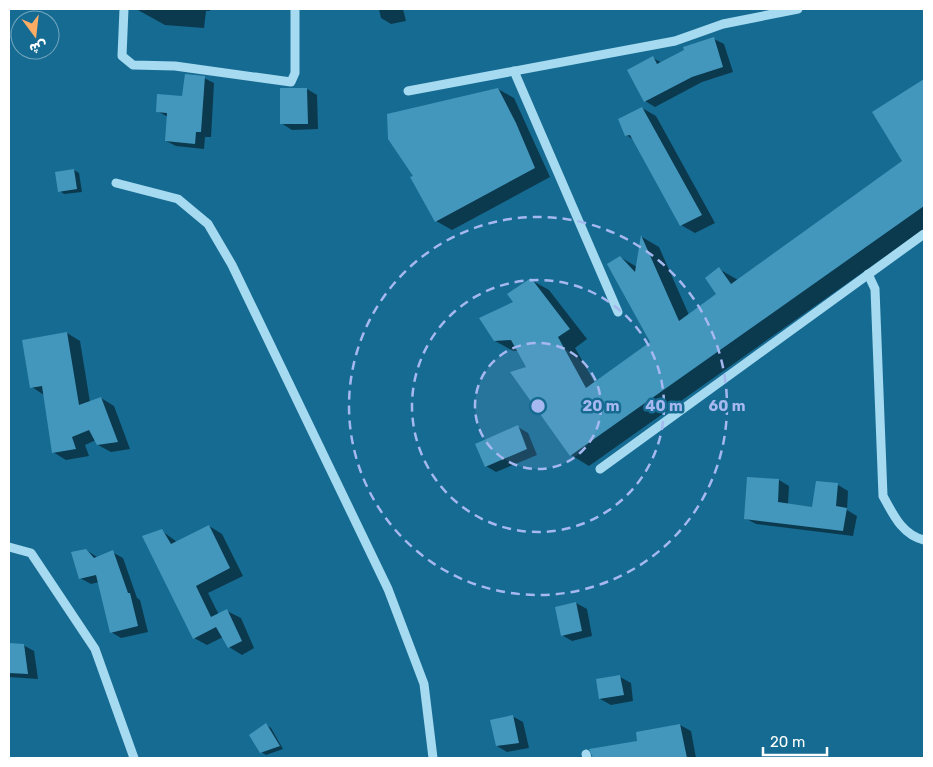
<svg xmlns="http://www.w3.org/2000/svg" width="933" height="767" font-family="Rubik,'Noto Naskh Arabic',sans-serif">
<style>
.shadow{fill:#0007}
.building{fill:#4497bc}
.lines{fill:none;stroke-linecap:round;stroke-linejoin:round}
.minor{stroke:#a5daf0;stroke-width:9}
.ring{fill:none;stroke:#a5b8ef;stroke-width:2.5;stroke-dasharray:9 6}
.centre{fill:#a5b8ef;stroke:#166b92;stroke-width:2.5}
.ring-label{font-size:15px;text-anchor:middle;font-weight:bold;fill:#a5b8ef;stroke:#166b92;stroke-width:5;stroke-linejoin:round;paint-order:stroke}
</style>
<rect width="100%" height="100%" fill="#166b92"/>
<g class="shadow">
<polygon points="136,9 210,9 210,11 206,11 204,28 165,25"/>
<polygon points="379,9 403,9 406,21 391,24 381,18"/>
<polygon points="714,39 724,44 733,72 702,82 655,107 645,101 629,70 653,58 662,63"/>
<polygon points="204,78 214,83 211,137 205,137 204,149 176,146 166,141 168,117 157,111 183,97"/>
<polygon points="922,82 924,83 924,229 589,466 571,455 512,372 528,367 518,351 513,351 495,341 515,302 531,280 549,290 587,339 575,348 595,383 652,342 620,257 637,267 642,237 659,247 689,315 718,294 719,269 738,280 904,161"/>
<polygon points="307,89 317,95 318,129 292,130 281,123"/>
<polygon points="498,89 514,98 550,177 452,230 436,221"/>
<polygon points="642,108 656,116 715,223 695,233 681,225 634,140 626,135"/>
<polygon points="74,170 79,173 82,192 64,194 60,191"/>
<polygon points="67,333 80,341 90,402 101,398 114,406 130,449 111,452 98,445 96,440 85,445 89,456 66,460 53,452 44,395 32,387"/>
<polygon points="518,427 528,433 537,455 496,472 486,466"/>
<polygon points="748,478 779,480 789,486 788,504 813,508 817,483 838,485 848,491 847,510 857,516 853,536 756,524 745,518"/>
<polygon points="209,526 222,534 243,576 208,593 219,615 227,611 241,618 254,648 242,655 229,647 223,637 207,645 194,638 162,531 177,542"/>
<polygon points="86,550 97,557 112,552 123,558 137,598 140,600 148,632 121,638 111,632 99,582 91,584 80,578"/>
<polygon points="576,603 587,609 592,636 572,641 562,635"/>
<polygon points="9,645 23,645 34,651 38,679 9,677"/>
<polygon points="620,677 631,683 633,701 611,705 600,699"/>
<polygon points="512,716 523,722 529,748 507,752 497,746"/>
<polygon points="266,725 271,728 283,749 266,755 261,752"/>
<polygon points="680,725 691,731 696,758 613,758 608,747 639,742"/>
</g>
<g class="building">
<polygon points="714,37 723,67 692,77 644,102 627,70 653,56 657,64 684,50 683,47"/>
<polygon points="185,74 205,76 201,132 196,132 195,144 165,141 167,113 156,112 157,94 182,96"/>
<polygon points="924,79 924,206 570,456 510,372 526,367 511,340 494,341 479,318 513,302 507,294 531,278 570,329 558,337 586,388 650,342 607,264 620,256 635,272 641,235 679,321 716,294 705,278 719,267 731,284 902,161 872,112"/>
<polygon points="280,88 307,88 308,124 280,124"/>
<polygon points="498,88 516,123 535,168 435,222 410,177 413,176 388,139 387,114"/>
<polygon points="642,107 702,215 680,226 630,135 625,136 618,119"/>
<polygon points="74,169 77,189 58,192 55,172"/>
<polygon points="67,332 79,405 101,397 118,442 97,445 89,430 72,437 76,449 52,453 42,386 30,388 22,340"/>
<polygon points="518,425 527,449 485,467 475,444"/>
<polygon points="747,477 779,479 778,502 812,507 816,481 838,483 836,506 847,508 843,531 744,519"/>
<polygon points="209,525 230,568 196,586 211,617 227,609 242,641 228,648 216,627 193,639 142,536 162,529 171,544"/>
<polygon points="86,549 94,558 113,550 128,593 130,593 138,626 110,633 96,575 79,579 71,552"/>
<polygon points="576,602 582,631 561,636 555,607"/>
<polygon points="9,643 24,644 28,674 9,673"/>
<polygon points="620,675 624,695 599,699 596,679"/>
<polygon points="513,715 519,743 496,746 490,720"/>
<polygon points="266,723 280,746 260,753 249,735"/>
<polygon points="680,724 687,758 593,758 589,749 637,741 636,732"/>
</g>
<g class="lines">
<g class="minor">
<polyline points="124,9 122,56 133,65 175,66 291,82 295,73 295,9"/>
<polyline points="514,71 618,312"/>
<polyline points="408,91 675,41 723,24 798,9"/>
<polyline points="116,183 178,199 208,224 232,265 388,589 424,684 433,758"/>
<path d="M868,274L875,289L883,496C893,514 902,535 924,540"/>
<polyline points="600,469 924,234"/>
<polyline points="9,547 31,553 95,649 134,758"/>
<polyline points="586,754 587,758"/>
</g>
</g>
<circle cx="538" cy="406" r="63" fill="#a5b8ef" fill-opacity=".12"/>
<g class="ring">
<circle cx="538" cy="406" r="63"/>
<circle cx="538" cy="406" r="126"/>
<circle cx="538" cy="406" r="189"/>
</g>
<circle cx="538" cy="406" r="8" class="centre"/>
<g class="ring-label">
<text x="601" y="411">20 m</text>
<text x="664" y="411">40 m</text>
<text x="727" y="411">60 m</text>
</g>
<rect width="933" height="767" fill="none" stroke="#ffffff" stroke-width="20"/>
<g transform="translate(35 35) rotate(165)"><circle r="24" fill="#166b92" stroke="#73a6be"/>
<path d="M0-4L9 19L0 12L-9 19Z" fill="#ffac64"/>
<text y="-8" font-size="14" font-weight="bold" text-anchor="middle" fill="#ffffff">ش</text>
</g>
<path d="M763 747v8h64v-8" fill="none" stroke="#ffffff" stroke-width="2.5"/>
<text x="770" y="747" font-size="15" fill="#ffffff" stroke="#166b92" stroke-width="4" paint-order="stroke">20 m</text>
</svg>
